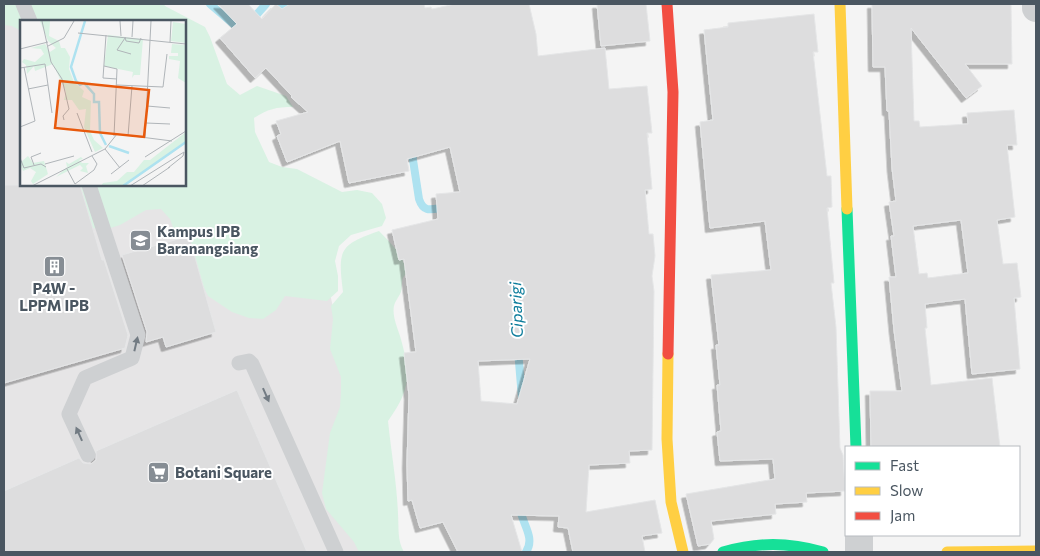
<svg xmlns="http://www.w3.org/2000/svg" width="1040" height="556" font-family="Commissioner,sans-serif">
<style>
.education{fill:#e6e5e6}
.green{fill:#d9f2e3}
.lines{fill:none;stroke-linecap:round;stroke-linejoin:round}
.stream{stroke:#aee2f0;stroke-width:8}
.building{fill:#ddddde;stroke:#e5e6e7;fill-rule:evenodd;filter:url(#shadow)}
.lane{stroke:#ced0d2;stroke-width:15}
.street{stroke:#ced0d2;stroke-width:28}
.fast{stroke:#16e098;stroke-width:11}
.slow{stroke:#ffcf43;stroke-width:11}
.jam{stroke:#f24e42;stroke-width:11}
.oneway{fill:#727b83}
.labels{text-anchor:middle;stroke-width:4;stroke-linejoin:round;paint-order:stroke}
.poi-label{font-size:15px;font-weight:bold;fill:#4a5661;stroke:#fff;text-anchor:start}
.water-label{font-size:16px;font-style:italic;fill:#0c7c9b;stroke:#fff}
.inset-river{fill:none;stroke:#aee2f0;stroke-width:2.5}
.inset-road{fill:none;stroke:#b0b5b9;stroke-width:1}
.view{fill:#e8590c;fill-opacity:0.15;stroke:#e8590c;stroke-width:2.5}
.inset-edge{fill:none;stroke:#4a5661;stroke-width:2.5}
</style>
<defs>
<filter id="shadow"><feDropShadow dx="-4.5" dy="4.5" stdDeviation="0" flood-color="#0004"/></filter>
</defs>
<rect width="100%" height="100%" fill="#f4f4f4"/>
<polygon class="education" points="4,4 21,21 21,185 185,185 185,140 331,298 346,372 366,552 4,552"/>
<g class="green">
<path d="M4,4H164L165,6L205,27L210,37L227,84L240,95L257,86L286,96L293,107C276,107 268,109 254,118L255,132L269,162L282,167L297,169L342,192L357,190L372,193L382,204L386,218L382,226L351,235L339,246L335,261L338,276V291L327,301L285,296L276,310L263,319L249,318L232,312L208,296L195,269L185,243L175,233L170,219L161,209L146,210L120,225L107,229L77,227L58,185H185V21H21V31L12,26L4,25Z"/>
<path d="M379,231C391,244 405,255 406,274C400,279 403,285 401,292C399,297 395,301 394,306C392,315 397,327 400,336C411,374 411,389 388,421C391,451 397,484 398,514C399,528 397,540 404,552H359L354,542L326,509L322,493L330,433L340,407L341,392V377L330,349L333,319L331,306L343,292C338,251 338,245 379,231Z"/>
</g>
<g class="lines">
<g class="stream">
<polyline points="210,4 238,28 242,28"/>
<polyline points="281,4 290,14"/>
<polyline points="251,21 266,4"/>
<path d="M411,147L419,199C424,214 432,209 446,207"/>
<polyline points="518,350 522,398"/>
<path d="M520,507C521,523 536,537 526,552"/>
</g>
</g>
<g class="building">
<path d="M218,4H248L262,19L276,4L282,9L290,4H424L425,8L431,7L432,9L455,4H529L536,34L538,56L605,48L609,89L647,86L652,133H647L652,189L645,190L649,234H653L655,256L652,276L654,291L652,450L629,451L630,463L589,465L586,512L655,500L662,533L642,536L645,552H573L568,528L558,527L559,516L511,515L522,552H458L443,522L420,528L412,500L408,501L407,464L409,395L404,353L416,352L404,259L399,260L392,230L438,219L436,194L460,192L450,147L407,159L409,171L349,183L340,141L287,162L277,136L281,134L276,121L308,112L291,97L292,96L266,68L255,78L220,38L237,24ZM530,359L517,404L481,401L478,361Z"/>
<polygon points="597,4 646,4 650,41 601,46"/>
<path d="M872,4H1011L1012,64H965L982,86L966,98L911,28L914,121H919L920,127L968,124L967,113L1014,110L1017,145H1007L1015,217L997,220L1003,264L1017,263L1021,297L1014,298L1020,369L972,374L965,299L925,304L927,328H925L931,385L992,378L1000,447H871L870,391H902L894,330L889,277H896L891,236H894L889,202L896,201L892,168L889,111H887L885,67H873ZM961,220L968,273L928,278L927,273L919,274L913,226Z"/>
<polygon points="814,14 818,52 813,52 827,176 831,176 832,207 827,208 834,283 831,283 836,327 840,448 843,455 845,491 806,493 807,502 775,504 776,514 711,521 714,539 710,544 698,546 686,494 775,479 773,459 720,461 717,432 721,431 717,385 720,385 716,345 719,345 711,275 771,270 765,221 710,228 700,122 713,120 704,30 728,27 728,23"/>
<polygon points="4,185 80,185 102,260 104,260 128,335 125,348 4,383"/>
<polygon points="189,236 216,332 166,347 163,337 146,342 147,332 122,255"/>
<polygon points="237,390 307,552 4,552 4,491 79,458 83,463 91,464 96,460 96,451"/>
</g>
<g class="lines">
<g class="lane">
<polyline points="23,4 30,21"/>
<polyline points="239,363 249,361 252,364 336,552"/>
<polyline points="88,455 69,414 85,378 132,358 138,335 89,185"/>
</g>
<g class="street">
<polyline points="1036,4 1036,8"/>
<polyline points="859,552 859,535"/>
</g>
<g class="fast">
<polyline points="847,209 856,447"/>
<path d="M723,552C758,542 788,542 823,552"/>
</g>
<g class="slow">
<polyline points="840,4 847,209"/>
<polyline points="668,354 667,439 671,502 683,552"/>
<polyline points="947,552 1036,551"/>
</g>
<polyline class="jam" points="667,4 673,92 668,354"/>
</g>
<defs><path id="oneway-solid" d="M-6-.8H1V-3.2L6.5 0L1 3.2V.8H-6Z" transform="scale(1.25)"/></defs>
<g class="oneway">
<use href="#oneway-solid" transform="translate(136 344) rotate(-77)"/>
<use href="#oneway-solid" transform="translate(266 395) rotate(66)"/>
<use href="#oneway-solid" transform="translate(79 434) rotate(-114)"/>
</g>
<defs>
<symbol id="university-square" viewBox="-11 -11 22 22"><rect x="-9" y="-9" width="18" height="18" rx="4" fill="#868d94" stroke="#fff"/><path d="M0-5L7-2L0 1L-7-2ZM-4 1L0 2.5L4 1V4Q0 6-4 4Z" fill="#fff"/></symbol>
<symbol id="building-square" viewBox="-11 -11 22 22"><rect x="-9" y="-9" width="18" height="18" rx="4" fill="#868d94" stroke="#fff"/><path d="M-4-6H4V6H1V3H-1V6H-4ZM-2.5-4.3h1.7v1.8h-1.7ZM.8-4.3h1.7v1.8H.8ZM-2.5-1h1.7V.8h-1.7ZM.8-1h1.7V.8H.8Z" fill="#fff"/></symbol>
<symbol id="supermarket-square" viewBox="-11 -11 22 22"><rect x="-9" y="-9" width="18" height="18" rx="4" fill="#868d94" stroke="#fff"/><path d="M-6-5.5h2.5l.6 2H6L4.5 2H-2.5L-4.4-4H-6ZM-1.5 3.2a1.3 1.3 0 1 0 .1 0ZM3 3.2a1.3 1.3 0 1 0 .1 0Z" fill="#fff"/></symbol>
</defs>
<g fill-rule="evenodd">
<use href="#university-square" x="128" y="228" width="25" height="25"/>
<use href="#building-square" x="42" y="254" width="25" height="25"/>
<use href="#supermarket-square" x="146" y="460" width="25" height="25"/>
</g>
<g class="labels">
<g class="poi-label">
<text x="157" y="237">Kampus IPB<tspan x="157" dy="17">Baranangsiang</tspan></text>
<text x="54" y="294" text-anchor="middle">P4W -<tspan x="54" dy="17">LPPM IPB</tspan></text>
<text x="175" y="478">Botani Square</text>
</g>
<g class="water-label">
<text transform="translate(516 310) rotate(-92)" y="6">Ciparigi</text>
</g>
</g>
<g transform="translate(20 20)">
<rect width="166" height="166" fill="#f4f4f4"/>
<path d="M20,1H30L29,16L39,21L41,28H45L50,37L49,49L54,62L64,71L62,77L71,81L70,111L74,120L83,128L75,132L64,107L66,89L59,90L52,80H44L46,72L33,44L15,51L14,46L7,54L6,45L2,42L4,39L15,42L24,34L21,29L11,28L25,24L30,32L36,28L28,21ZM153,2L166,4V23L151,21ZM88,15L123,19L120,55H114L112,58L113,52L84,46ZM152,24L166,25V63L158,58L160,41L149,39V36H158V33H151ZM166,112V123L105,166H81L83,163L97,161L107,152H114L124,140H130ZM8,136L13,143L24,141L28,154L13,164L11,161L16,152L10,148L3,151L0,143ZM61,137L63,139L59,140L62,143H69L66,146L68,153L60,151L63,148L60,145L36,157L47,147L46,142L49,144Z" fill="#d9f2e3"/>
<path class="inset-river" d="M65,1L51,47L56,61L60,65L64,63L74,74V82H79L80,113L86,125M89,126L109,133M103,166L166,122"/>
<path class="inset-road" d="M22,1L31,42L42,59L49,89L43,96L44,100M100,1L101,16M58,13L166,24M86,15L83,58L97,59M105,17L106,21L119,23L121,18M112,17L113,1M105,18L97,30L111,34M150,22L151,1M28,26L44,18L54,1M0,29L28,22M25,44L32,93M84,46L97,49L94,116M0,48L25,44M97,65L143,67L147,34M8,69L28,65M127,86L150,88M57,93L72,132M126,103L150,104M0,107L15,101L4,47M108,116L112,66M125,117L131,1M85,129L100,148M125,137L166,111M0,138L4,148L21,144L26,147M25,144L54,136M14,145L11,137L21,133M47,149L55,164L74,150L77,144L72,136M91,154L109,140M12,166L85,129L97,114L152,121M110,166L164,132L163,136L148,148M122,166L150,147"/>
<path class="view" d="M40,61L129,70L124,117L35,108Z"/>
<rect width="166" height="166" class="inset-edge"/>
</g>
<rect width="1040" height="556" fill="none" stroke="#4a5661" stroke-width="10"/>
<rect x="845" y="446" width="175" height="90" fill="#ffffff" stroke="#b7bbc0"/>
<rect x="855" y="462" width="25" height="8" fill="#16e098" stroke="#b7bbc0"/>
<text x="890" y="471" font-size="15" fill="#4a5661">Fast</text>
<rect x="855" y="487" width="25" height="8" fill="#ffcf43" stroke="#b7bbc0"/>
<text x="890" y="496" font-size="15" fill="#4a5661">Slow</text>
<rect x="855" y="512" width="25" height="8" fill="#f24e42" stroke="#b7bbc0"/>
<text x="890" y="521" font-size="15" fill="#4a5661">Jam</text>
</svg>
